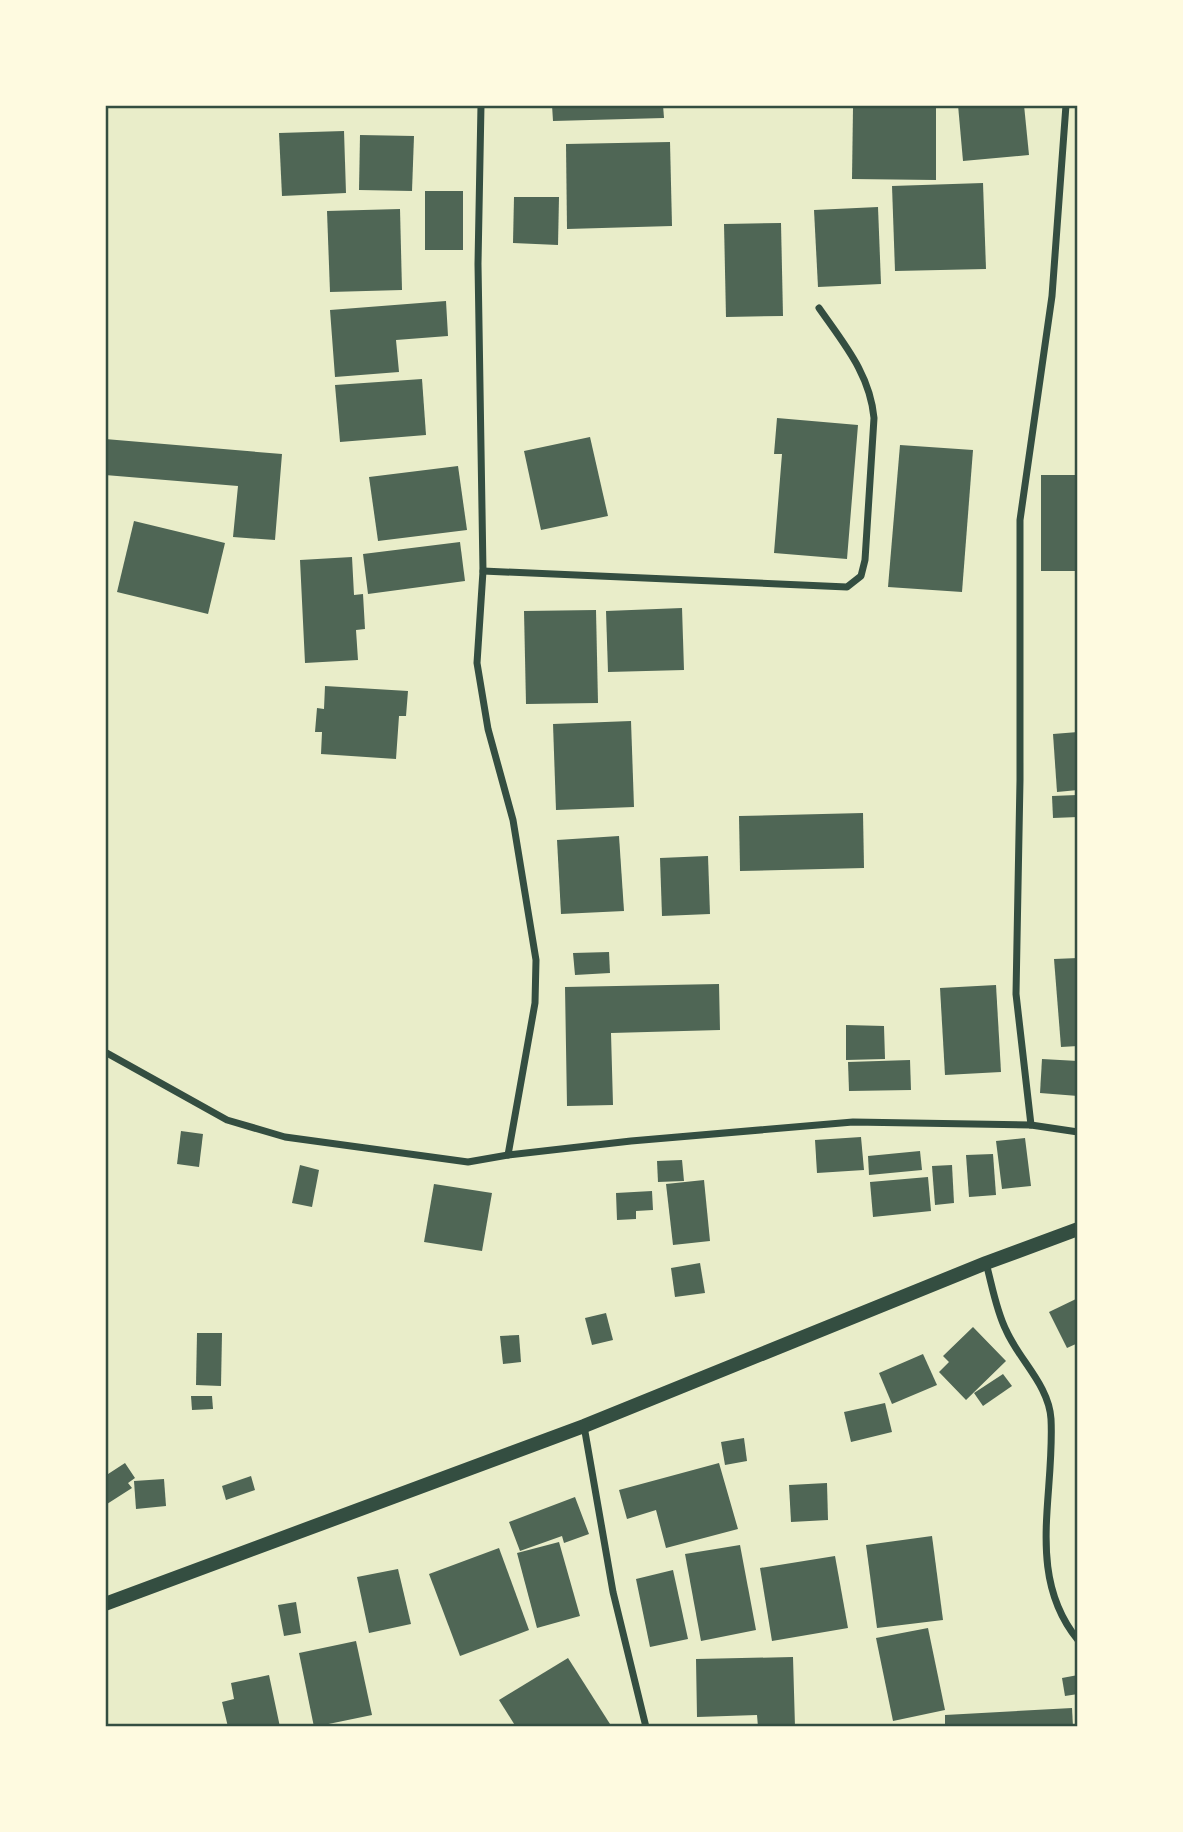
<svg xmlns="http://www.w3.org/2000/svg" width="1183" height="1832" font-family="'Fira Sans Condensed',sans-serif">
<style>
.building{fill:#4f6655}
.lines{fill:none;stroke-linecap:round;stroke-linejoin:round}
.minor{stroke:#344e41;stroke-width:7}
.secondary{stroke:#344e41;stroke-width:14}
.neatline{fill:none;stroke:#344e41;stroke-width:2.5}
</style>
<rect width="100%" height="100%" fill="#e9edc9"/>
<g class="building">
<polygon points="552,105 663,105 664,118 553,121"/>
<polygon points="958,105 1024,105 1029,155 963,161"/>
<polygon points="853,108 936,108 936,180 852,179"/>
<polygon points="344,131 346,193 282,196 279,133"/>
<polygon points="360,135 414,136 412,191 359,190"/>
<polygon points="670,142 672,226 567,229 566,144"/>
<polygon points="983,183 986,269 895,271 892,186"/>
<rect x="425" y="191" width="38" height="59"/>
<polygon points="514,197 559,197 558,245 513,243"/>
<polygon points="878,207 881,284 818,287 814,210"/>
<polygon points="400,209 402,290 330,292 327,211"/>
<polygon points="781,223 783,316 726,317 724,224"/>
<polygon points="446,301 448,336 396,340 399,372 335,377 330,310"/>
<polygon points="422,379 426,435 340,442 335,385"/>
<polygon points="777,418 858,425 847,559 774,553 782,454 774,454"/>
<polygon points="590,437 608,516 541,530 524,451"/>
<polygon points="105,439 282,454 275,540 233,537 238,486 105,475"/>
<polygon points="900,445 973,450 962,592 888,587"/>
<polygon points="458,466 467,530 378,541 369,477"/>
<rect x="1041" y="475" width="37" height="96"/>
<polygon points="134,521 225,543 208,614 117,592"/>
<polygon points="460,542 465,581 368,594 363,554"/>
<polygon points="352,557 354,595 363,594 365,629 356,630 358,660 305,663 300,560"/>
<polygon points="682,608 684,670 608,672 606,611"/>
<polygon points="596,610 598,703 526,704 524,611"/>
<polygon points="325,686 408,691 406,716 399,716 396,759 321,754 322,732 315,732 317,708 324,709"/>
<polygon points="631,721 634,807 556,810 553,724"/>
<polygon points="1078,732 1078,790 1057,792 1053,734"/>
<polygon points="1077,795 1078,817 1053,818 1052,796"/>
<polygon points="863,813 864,868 740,871 739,816"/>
<polygon points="619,836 624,911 561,914 557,840"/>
<polygon points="708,856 710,914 662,916 660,858"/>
<polygon points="609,952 610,973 575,975 573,953"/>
<polygon points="1078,958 1078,1046 1061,1047 1054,959"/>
<polygon points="719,984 720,1030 611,1033 613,1105 567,1106 565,987"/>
<polygon points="996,985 1001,1072 945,1075 940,988"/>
<polygon points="846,1025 884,1026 885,1059 846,1060"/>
<polygon points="1042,1059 1078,1061 1078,1096 1040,1093"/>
<polygon points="910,1060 911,1090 849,1091 848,1062"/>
<polygon points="181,1131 203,1134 199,1167 177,1164"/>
<polygon points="861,1137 864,1170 817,1173 815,1140"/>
<polygon points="1025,1138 1031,1186 1002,1189 996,1141"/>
<polygon points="920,1151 922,1170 869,1175 868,1156"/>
<polygon points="993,1154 996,1195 969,1197 966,1155"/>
<polygon points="682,1160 684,1181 658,1182 657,1161"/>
<polygon points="300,1165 319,1170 312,1207 292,1203"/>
<polygon points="952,1165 954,1203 935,1205 932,1166"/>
<polygon points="928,1177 931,1211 873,1217 870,1182"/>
<polygon points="704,1180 710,1241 673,1245 666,1184"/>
<polygon points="434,1184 492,1193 482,1251 424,1242"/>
<polygon points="652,1191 653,1210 636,1211 636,1219 617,1220 616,1193"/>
<polygon points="700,1263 705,1293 675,1297 671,1268"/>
<polygon points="1078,1298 1078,1343 1067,1348 1049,1312"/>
<polygon points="606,1313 613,1340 592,1345 585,1318"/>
<polygon points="973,1327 1006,1361 966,1400 939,1372 949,1362 943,1356"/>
<polygon points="197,1333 222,1333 221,1386 196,1385"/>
<polygon points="519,1335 521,1362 503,1364 500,1336"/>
<polygon points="923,1354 937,1385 892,1404 879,1373"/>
<polygon points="1003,1374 1012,1386 983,1406 974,1393"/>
<polygon points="191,1396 212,1396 213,1409 192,1410"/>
<polygon points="885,1403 892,1432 851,1442 844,1412"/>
<polygon points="744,1438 747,1461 725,1465 721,1442"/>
<polygon points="125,1463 135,1478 128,1483 132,1488 107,1504 105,1476"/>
<polygon points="719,1463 738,1529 666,1548 656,1510 627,1519 619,1490"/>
<polygon points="251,1476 255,1490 226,1500 222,1486"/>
<polygon points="164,1479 166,1506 136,1509 134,1481"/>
<polygon points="827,1483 828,1520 791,1522 789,1485"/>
<polygon points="575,1497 589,1534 564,1543 562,1536 520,1551 509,1522"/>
<polygon points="932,1536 943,1620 877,1628 866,1545"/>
<polygon points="559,1542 580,1616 537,1628 517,1553"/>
<polygon points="740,1545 756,1630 701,1641 685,1554"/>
<polygon points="499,1548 529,1630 460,1656 429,1574"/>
<polygon points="835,1556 848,1628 772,1641 760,1568"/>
<polygon points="398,1569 411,1624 369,1633 357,1577"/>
<polygon points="673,1570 688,1639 650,1647 636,1579"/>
<polygon points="296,1602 301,1633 284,1636 278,1605"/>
<polygon points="928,1628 945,1710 893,1721 876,1638"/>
<polygon points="356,1641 372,1715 314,1727 299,1653"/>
<polygon points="793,1657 795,1727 758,1727 757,1715 697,1717 696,1659"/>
<polygon points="568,1658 610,1724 605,1727 516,1727 499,1700"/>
<polygon points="269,1675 280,1727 228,1727 222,1702 234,1699 231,1683"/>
<polygon points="1078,1675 1078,1694 1065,1696 1062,1678"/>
<polygon points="1072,1708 1073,1727 945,1727 945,1715"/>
</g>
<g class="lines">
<g class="minor">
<polyline points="481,105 478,264 483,571 477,663 488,729 513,820 536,960 535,1003 508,1155"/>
<path d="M483,571L847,587L861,576L865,560L874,418C870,374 844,344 819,308"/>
<polyline points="105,1052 227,1120 285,1137 468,1162 508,1155 631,1141 853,1122 1031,1125 1078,1132"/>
<polyline points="1031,1125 1016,994 1020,780 1020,520 1052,296 1066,105"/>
<path d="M986,1263C992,1285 996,1310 1006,1330C1019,1360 1049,1385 1051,1419C1055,1496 1025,1575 1078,1640"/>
<polyline points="584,1426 613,1592 646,1727"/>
</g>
<polyline class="secondary" points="105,1604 584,1426 986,1263 1078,1229"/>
</g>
<rect width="1183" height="1832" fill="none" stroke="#fefae0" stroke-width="214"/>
<rect x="107" y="107" width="969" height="1618" class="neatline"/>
</svg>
